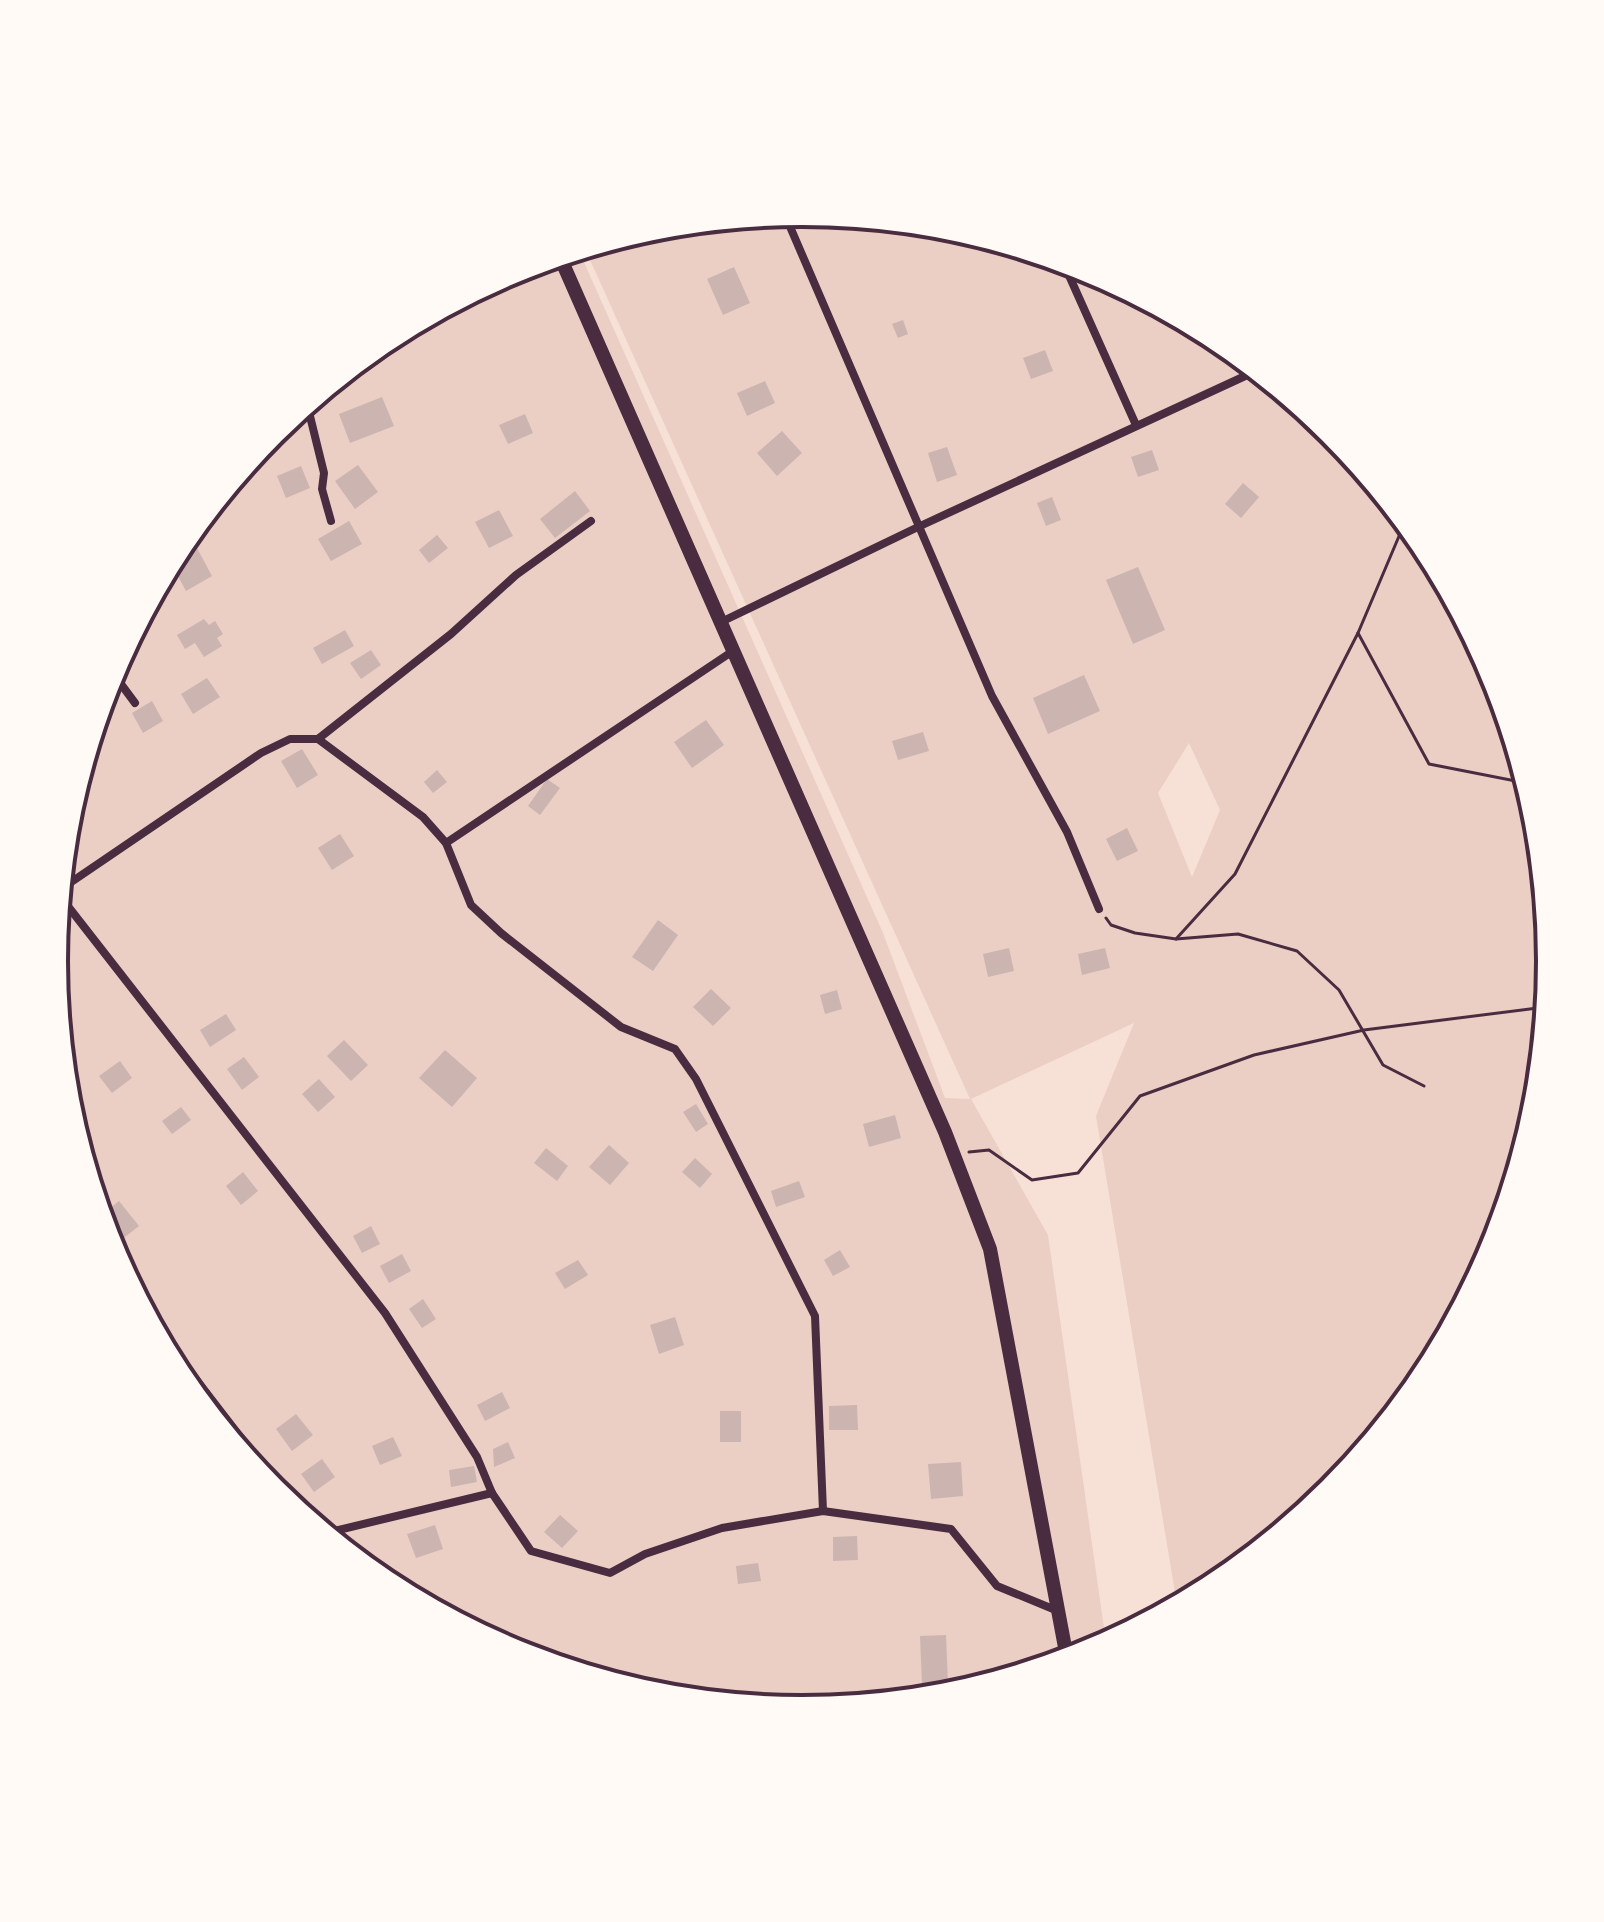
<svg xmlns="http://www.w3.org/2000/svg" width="1604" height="1922" font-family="Overpass,sans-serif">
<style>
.green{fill:#ebcfc5;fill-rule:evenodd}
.building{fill:#ccb4b1}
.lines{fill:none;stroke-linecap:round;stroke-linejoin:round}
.path{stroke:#4a2c40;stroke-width:3}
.minor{stroke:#4a2c40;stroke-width:8}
.secondary{stroke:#4a2c40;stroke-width:14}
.rim{fill:none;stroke:#4a2c40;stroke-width:4}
</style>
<rect width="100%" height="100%" fill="#f7e1d7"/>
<path class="green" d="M802,213L948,227L1089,270L1218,339L1331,432L1424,546L1493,675L1536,816L1550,961L1536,1107L1493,1248L1424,1377L1331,1490L1217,1583L1177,1605L1096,1116L1134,1023L971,1099L1048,1235L1106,1642L1088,1652L947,1695L802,1709L656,1695L515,1652L386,1583L273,1490L180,1376L111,1247L68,1106L54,961L68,815L111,674L180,545L273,432L387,339L516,270L579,251L883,933L945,1098L970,1099L585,249L657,227ZM1189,743L1220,810L1192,877L1158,793Z"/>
<g class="building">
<polygon points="734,267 750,303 723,315 707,279"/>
<polygon points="903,320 908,334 898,338 892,324"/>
<polygon points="1045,350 1053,371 1031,379 1023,358"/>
<polygon points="765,381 775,403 747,416 737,393"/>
<polygon points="382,397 394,426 350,443 339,414"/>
<polygon points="525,414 533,433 508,444 499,425"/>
<polygon points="782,431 802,453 777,476 757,453"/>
<polygon points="947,447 957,475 937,482 928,453"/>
<polygon points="1152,450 1159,470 1138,477 1131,457"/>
<polygon points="358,465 378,492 355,509 335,481"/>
<polygon points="301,466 310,488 286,498 277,476"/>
<polygon points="1243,483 1259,497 1241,518 1225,504"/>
<polygon points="575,491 590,511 555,538 540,519"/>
<polygon points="1052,497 1061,520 1046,526 1037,503"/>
<polygon points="499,510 513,536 489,548 475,522"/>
<polygon points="349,521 362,544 331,561 318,539"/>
<polygon points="437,535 448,548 429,563 419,550"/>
<polygon points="197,548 212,576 186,591 171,563"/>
<polygon points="1138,567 1165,630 1133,644 1106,580"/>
<polygon points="204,619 209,625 215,621 223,634 217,638 222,646 204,657 195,643 185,649 177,635"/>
<polygon points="345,630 354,646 322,664 313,648"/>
<polygon points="371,650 381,665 361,679 350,663"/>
<polygon points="1084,675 1100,711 1048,734 1033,698"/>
<polygon points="207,678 220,697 193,714 181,694"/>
<polygon points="152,701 163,721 143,733 132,713"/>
<polygon points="706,720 724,745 692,768 674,742"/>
<polygon points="923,732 929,751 898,760 892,741"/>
<polygon points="302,749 318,775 297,788 281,761"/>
<polygon points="437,770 447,782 433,793 424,782"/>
<polygon points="547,779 560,788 540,815 528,806"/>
<polygon points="1127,828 1138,851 1117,861 1106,839"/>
<polygon points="340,834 354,856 332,870 318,848"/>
<polygon points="658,920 678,935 653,971 632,957"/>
<polygon points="1009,948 1014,971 988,977 983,954"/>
<polygon points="1105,948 1110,968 1082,975 1078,954"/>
<polygon points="711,989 731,1008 713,1026 693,1007"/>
<polygon points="57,990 70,1008 59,1016 57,994"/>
<polygon points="837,990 842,1009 825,1014 820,995"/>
<polygon points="226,1014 236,1030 210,1047 200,1030"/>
<polygon points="344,1040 368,1065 351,1081 327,1056"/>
<polygon points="445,1050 477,1078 452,1107 419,1078"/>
<polygon points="244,1057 259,1077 242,1090 227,1069"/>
<polygon points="120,1061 132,1078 112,1093 99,1076"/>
<polygon points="319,1079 335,1097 318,1112 302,1094"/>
<polygon points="696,1104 708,1124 696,1132 683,1112"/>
<polygon points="181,1107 191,1120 172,1134 162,1121"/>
<polygon points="895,1115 901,1138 869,1147 863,1124"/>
<polygon points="609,1145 629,1163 610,1185 589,1167"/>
<polygon points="546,1148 568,1166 557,1181 534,1163"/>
<polygon points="695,1158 712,1174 700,1188 682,1172"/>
<polygon points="243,1172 258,1191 241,1205 226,1186"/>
<polygon points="799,1181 805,1197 776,1207 771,1191"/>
<polygon points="119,1201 139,1226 116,1244 106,1232 101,1215"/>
<polygon points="371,1226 380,1244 362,1253 353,1236"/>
<polygon points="840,1250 850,1267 833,1276 824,1260"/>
<polygon points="402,1254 411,1271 389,1283 380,1266"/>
<polygon points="578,1260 588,1275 565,1289 555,1273"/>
<polygon points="423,1299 436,1319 422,1328 409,1309"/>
<polygon points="675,1317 684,1345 659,1354 650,1325"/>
<polygon points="502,1392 510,1408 485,1421 477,1405"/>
<polygon points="857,1405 858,1430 829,1430 829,1406"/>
<rect x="720" y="1411" width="21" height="31"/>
<polygon points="296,1414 313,1435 292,1451 276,1429"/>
<polygon points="393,1437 402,1456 380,1465 372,1446"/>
<polygon points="508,1442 515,1458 494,1467 493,1449"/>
<polygon points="322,1459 335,1477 314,1492 301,1474"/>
<polygon points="961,1462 963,1496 931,1499 928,1464"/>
<polygon points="474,1466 477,1482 451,1487 449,1470"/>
<polygon points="560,1515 578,1531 562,1548 544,1532"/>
<polygon points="435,1525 443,1549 416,1558 407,1534"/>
<polygon points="857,1536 858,1560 833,1561 833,1537"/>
<polygon points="354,1539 362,1559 359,1560 339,1544"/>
<polygon points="758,1563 761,1581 738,1584 736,1566"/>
<polygon points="946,1635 948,1684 922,1685 920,1636"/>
</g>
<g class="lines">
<g class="path">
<polyline points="1358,633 1429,764 1526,783"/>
<polyline points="1106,918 1111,925 1135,933 1176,939 1238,934 1297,951 1339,990 1383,1065 1424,1086"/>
<polyline points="1176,939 1235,874 1358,633 1405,522"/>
<polyline points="969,1152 989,1150 1032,1180 1078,1173 1140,1096 1254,1055 1364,1030 1545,1007"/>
</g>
<g class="minor">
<polyline points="785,215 992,696 1067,832 1099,909"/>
<polyline points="1063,262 1136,425"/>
<polyline points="307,404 324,473 322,489 331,521"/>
<polyline points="721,622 918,527 1256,371"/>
<polyline points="112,672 135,703"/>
<polyline points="318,739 423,817 446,843 471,905 501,933 621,1027 675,1049 696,1079 815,1316 823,1511"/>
<polyline points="446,843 733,651"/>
<polyline points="61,889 261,753 290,739 318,739 451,634 516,575 591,521"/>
<polyline points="60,896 385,1313 477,1457 492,1493 531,1551 610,1573 645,1554 722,1528 823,1511 951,1529 997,1586 1058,1611"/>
<polyline points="148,1317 295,1508"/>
<polyline points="326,1533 492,1493"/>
</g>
<polyline class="secondary" points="560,257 945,1132 990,1249 1067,1658"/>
</g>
<path d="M0 0H1604V1922H0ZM68 961a734 734 0 1 1 1468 0a734 734 0 1 1-1468 0Z" fill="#fffaf5" fill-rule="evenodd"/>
<path class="rim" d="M68 961a734 734 0 1 1 1468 0a734 734 0 1 1-1468 0Z"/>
</svg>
